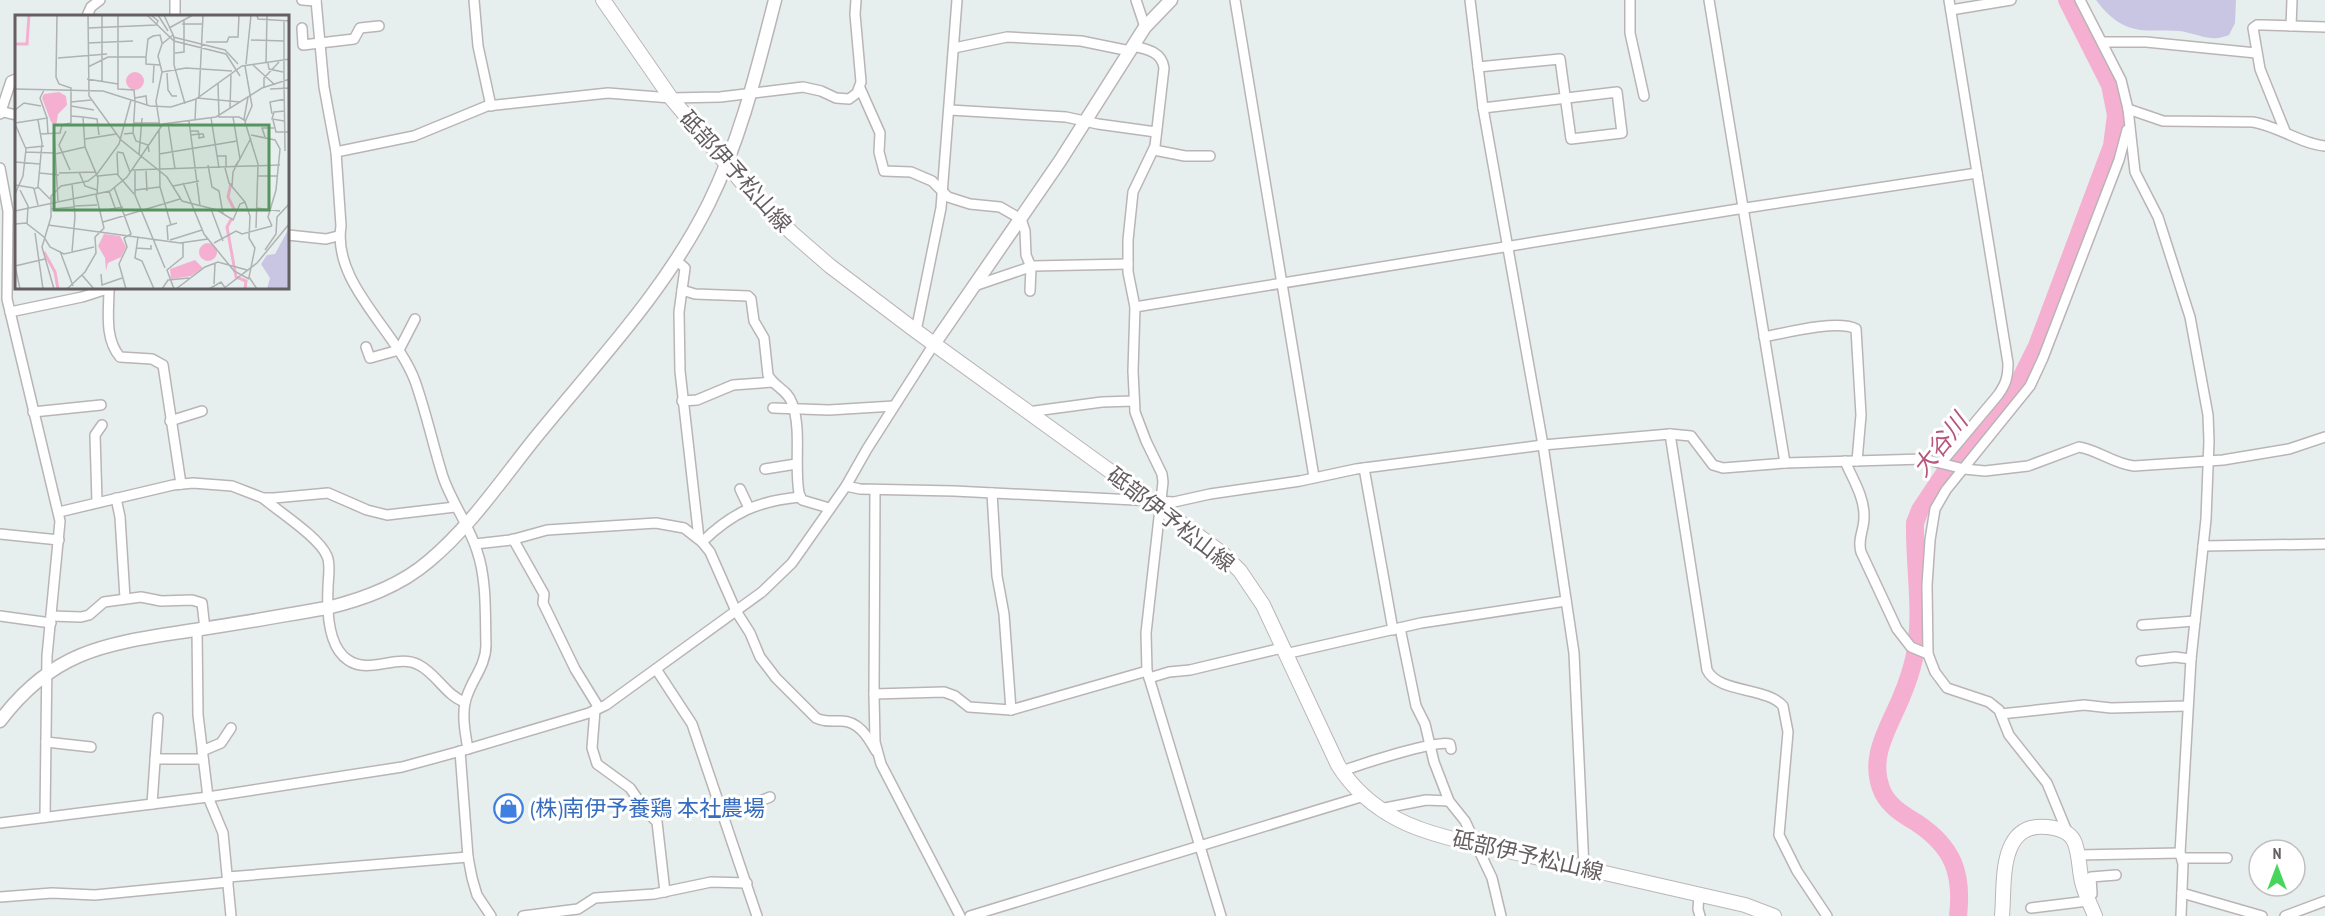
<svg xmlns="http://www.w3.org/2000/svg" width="2325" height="916" font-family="'PT Sans Narrow','Noto Sans JP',sans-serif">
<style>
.green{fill:#c9c6e3}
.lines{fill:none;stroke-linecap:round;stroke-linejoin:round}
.river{stroke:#f5b0d1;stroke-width:18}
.minor-casing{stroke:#bab4b6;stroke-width:12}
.tertiary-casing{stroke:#bab4b6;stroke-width:15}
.secondary-casing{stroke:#bcb5b8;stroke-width:16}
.minor{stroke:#fff;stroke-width:9}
.tertiary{stroke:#fff;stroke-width:12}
.secondary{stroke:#fff;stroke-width:14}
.labels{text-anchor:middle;stroke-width:6;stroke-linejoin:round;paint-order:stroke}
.street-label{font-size:22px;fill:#655e61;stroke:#fff}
.shop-label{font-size:22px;fill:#366cbe;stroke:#fff;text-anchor:start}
.water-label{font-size:24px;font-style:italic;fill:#b7557c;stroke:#fff}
.inset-river{fill:none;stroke:#f5b0d1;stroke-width:3}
.inset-road{fill:none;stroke:#afb1b2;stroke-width:1.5}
.view{fill:#579460;fill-opacity:0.15;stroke:#579460;stroke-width:3}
.inset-edge{fill:none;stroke:#655e61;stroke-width:3}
</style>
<rect width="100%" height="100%" fill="#e7efee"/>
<path class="green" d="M2096,0H2236L2235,23L2229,35C2223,37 2218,39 2211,38C2200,37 2190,32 2179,31C2163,29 2144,33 2128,27C2115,22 2104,11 2096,0Z"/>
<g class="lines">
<path class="river" d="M1958,916C1963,873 1953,847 1917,823C1904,815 1890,807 1883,793C1867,759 1888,729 1901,698C1906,686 1911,672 1914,659C1924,615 1914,568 1915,523L1920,510L1944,474L1966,451L2019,382L2037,346L2112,146L2116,115L2110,85L2067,0"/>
<defs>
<g id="minor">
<polyline points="175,0 175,16"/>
<polyline points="302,0 316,1"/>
<path d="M316,0L324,87L336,152L341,226C332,283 396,330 415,381C426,412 433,445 443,477C452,503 469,525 477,551C487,580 485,615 486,645C486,665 473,678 467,696C461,711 465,733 468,749"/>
<polyline points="474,0 478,46 491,106"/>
<polyline points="1136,0 1145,27"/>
<polyline points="1235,0 1314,477"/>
<polyline points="1470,0 1483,108 1543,445 1574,653 1584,868"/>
<polyline points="1630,0 1630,33 1644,96"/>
<polyline points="1709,0 1785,463"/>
<polyline points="2080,0 2121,80 2128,109 2135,172 2158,217 2190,317 2208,415 2209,441 2206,519 2191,659 2180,853 2183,864 2181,916"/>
<polyline points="1951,10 2011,0"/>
<polyline points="87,16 91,7 100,0"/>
<polyline points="2291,26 2292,0"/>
<polyline points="302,28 303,45 354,39 360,28 379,26"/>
<polyline points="2103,42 2146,42 2256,53"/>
<path d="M1133,46C1147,49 1162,52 1164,68L1155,146L1133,192L1128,240V272L1135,307L1133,371L1135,412L1146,441L1162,474L1163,482L1146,633L1147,671L1221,916"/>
<polyline points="954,48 1007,37 1081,41 1130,51"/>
<polyline points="1478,67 1560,59 1571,139 1622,133 1617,92 1483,108"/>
<polyline points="860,88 880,133 879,152 884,171 911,172 932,181 948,197 970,204 1000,207 1021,219 1025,231 1026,255 1031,267 1030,291"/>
<path d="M2128,109L2163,121L2253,122C2278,126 2301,144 2325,146"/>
<polyline points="950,110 1066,117 1098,124 1156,132"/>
<polyline points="0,111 16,115"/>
<polyline points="0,114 11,81 16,79"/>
<polyline points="2285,131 2260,69 2253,28 2257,25 2264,25 2325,27"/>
<polyline points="1154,150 1185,156 1210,156"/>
<polyline points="336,152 414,136 487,106 608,93 671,98 720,97 803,87 821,91 836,98 849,99 857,93 861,82 855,14 856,0"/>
<polyline points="0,168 8,211 7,299 60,521 47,656 45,817"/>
<polyline points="288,235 326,239 338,236"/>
<polyline points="676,260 685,268 679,312 680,371 699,539"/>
<polyline points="977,285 1033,266 1128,264"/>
<path d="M109,288C109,311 104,338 120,357L152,359L163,365L181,484"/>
<path d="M682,290L695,294L748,296L751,299L754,321L764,338L768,375C774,387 787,389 792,403C802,430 794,464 799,493L802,500L829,508"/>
<polyline points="1135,307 1732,210 1977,173"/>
<polyline points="10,312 82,297 110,288"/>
<polyline points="916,331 941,208 957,0"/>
<path d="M1764,337C1784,333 1839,319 1856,329L1861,415L1857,461"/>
<polyline points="366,347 370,358 399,350 415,319"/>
<polyline points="682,401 697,400 733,385 773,382"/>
<polyline points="773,408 829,410 894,406"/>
<polyline points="33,412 101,405"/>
<polyline points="1032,415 1035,411 1102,402 1134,401"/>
<polyline points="170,421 202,411"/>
<path d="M1670,434L1707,670C1718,693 1767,687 1783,706L1788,732L1779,835L1797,871L1827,916"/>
<path d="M1845,461C1852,478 1864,496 1864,515C1865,529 1857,538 1861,552L1897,629L1911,647L1928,654"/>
<path d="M1942,462L1998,395C2006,384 2008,377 2008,363L1949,0"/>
<polyline points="1364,468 1393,630"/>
<polyline points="765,469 796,464"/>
<path d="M846,486L860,489L954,491L1174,502L1210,494L1300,481L1356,469L1543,445L1670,434L1691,436L1713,465L1723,468L1785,463L1924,459L1964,469L1985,471L2028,466L2079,447C2098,450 2114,464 2134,466L2223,460L2289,449L2325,437"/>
<polyline points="740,489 749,508"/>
<polyline points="875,490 874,694 875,742 881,764 960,916"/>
<polyline points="992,493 997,576 1004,614 1011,710"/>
<polyline points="116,498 120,517 125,598"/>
<path d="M263,498C279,512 319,537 327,556C331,565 328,578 328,588C327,609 327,646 348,660C369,675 398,653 419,665C437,674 446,696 465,702"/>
<polyline points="97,502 95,435 102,425"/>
<polyline points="59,512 173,485 193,483 232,486 263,498 274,498 328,493 367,510 387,515 455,507"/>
<polyline points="0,534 59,540"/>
<polyline points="513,539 544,594 543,603 575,669 599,708"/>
<path d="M702,542C733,512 758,501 800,497"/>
<path d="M475,544L511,540L547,530L656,523L684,528L702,542L710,552L736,611L750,633L760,657L776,678L816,718C824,722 831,721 840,721C858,720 868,737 876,751"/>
<polyline points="2203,546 2325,544"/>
<polyline points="0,616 51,623"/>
<polyline points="51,616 81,617 89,615 104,602 141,597 161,601 192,600 202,603 205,629"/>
<polyline points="2142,625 2195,621"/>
<polyline points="1400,628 1416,706 1425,724 1434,762 1449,801 1465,821 1492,878 1501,916"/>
<polyline points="197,630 198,715 208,797 223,833 231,916"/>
<polyline points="1285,654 1421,623 1566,601"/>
<polyline points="2141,661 2175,657 2191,659"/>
<polyline points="656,669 692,724 757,916"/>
<polyline points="1149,678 1169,672 1190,670 1282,648"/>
<polyline points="874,694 944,692 955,696 969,707 1011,710 1147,671"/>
<polyline points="595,710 592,748 597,764 630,788 646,811 657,822 665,892"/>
<polyline points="2001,714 2084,705 2111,708 2187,706"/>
<polyline points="46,742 91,747"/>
<polyline points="202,751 221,743 231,728"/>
<polyline points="460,751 468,857 472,878 477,895 491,916"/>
<polyline points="155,759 203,759"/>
<path d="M1342,771C1359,765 1437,739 1450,744L1451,749"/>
<polyline points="152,804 158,718"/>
<polyline points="1380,809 1426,800 1449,801"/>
<polyline points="724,816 770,797"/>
<polyline points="0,823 208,797 402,767 468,749 589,713 606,705 762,592 792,563 846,486 867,449 934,344"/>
<polyline points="2068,834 2047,783 2009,735 1999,710 1989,702 1947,688 1935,672 1928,654 1927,585 1930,540 1935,509 1946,490 2030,386 2043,358 2119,160 2127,130"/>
<polyline points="2077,855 2180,853"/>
<polyline points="2182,858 2227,858"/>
<polyline points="228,877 468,857"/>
<polyline points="2182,893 2262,916"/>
<polyline points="1699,894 1698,909 1700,916"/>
<polyline points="2086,896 2092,894 2091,877 2116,875"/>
<polyline points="0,897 52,893 95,895 228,882"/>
<polyline points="2031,908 2088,901"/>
<polyline points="523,916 578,909 595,898 654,894 711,882 747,883"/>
<polyline points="970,916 1364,796"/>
<polyline points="2285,916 2325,901"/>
</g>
<g id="tertiary">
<polyline points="934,344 1060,161 1145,27 1171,0"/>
<path d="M0,721C57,645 115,643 201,629C243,623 285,615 327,608C364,599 400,586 429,561C470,527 503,478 536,437C597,362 666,290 709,203C741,138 757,70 775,0"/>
</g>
<g id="secondary">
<path d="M603,0L671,98L745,186L792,233L830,266L916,331L1150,500L1223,554L1240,571L1263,605L1338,765C1353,789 1374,807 1399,820C1434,838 1487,846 1526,855C1599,871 1672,888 1745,905L1774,916"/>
<path d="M2002,916C2005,885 1997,822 2047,827C2057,828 2069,831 2074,841C2079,852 2079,866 2081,877C2083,891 2090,903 2095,916"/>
</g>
</defs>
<use href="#minor" class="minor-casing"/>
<use href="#tertiary" class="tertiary-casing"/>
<use href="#secondary" class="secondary-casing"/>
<use href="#minor" class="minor"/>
<use href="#tertiary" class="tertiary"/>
<use href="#secondary" class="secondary"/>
</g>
<defs>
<symbol id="shop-ring" viewBox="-11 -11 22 22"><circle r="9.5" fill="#fff" stroke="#3f7fe0" stroke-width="1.5"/><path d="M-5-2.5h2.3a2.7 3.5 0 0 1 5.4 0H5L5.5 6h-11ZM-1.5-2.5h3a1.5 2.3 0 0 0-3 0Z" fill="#3f7fe0"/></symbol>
</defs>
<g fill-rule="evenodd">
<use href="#shop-ring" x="492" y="792" width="33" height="33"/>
</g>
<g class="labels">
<g class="street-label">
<text transform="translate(736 171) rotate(48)" y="8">砥部伊予松山線</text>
<text transform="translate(1171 519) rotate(38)" y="8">砥部伊予松山線</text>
<text transform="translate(1528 855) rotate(13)" y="8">砥部伊予松山線</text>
</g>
<g class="shop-label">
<text x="530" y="816">(株)南伊予養鶏 本社農場</text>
</g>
<g class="water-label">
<text transform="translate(1940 445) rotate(-52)" y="8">大谷川</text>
</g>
</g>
<g transform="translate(15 15)">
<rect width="274" height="274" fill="#e7efee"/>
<path d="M274,213V274H252L255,263L246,249L252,240L260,239Z" fill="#c9c6e3"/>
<path d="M111 66a9 9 0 1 1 18 0a9 9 0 1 1-18 0ZM44,77L51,81L52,90L43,99L41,111L36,107L27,83L29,79ZM89,219L105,221L111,232L106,242L93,248L91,256L90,243L83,231ZM184 237a9 9 0 1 1 18 0a9 9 0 1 1-18 0ZM180,245L188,253L176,261L156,264L155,254Z" fill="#f5b0d1"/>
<path class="inset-river" d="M0,29H12L14,0M216,168L213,182L220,196M217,203L212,212L221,262L231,266L230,274M29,237L40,257L43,274"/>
<path class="inset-road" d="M73,0L74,81L106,125L152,162L167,186L202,195L218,205L225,189L230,187L235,201L234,223L240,233L234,262L242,274M103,0V74L119,75L120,86M132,0L159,26L211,39L225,61M143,0L153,16M149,0L159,22V50L170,89M242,0L243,4L275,6M167,9H188M73,13L141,10L143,6L136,0M154,13L178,0M158,22L210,35L223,49M236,25L269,26M87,27V0M191,27H212L214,22H223L224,0M73,28L118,26M87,28V68M160,38L169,37V5M131,42V49L145,50M43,43L92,39M251,48L252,0M253,48L254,54L268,57M231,49L236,0M238,50L260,70M230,51L237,91L230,107L243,149L241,213M73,52L93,42H131L133,24L138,21L145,20L147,28M147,57L171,53L217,56M152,58L153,75L157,81H162M72,64L103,69M138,68L139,50M203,68L204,102H224L231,106M269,68L270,136M269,68V5M249,72V63L264,47M0,74L88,76L135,91L156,92L181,84L227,51L275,44M255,74L275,73M29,75L25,83L32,103M184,82L188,0M120,83L131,81L132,90M182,83L225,87M56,87L76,85M56,91L79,95M215,93L216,60M0,95L9,88L26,91M257,99L255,87L270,84M56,101L68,102L70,132L83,163L82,180M68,102L82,104L84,120M218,102L225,144L219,153M196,103L204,153M229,104L233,82M23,105L27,128L23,172L35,184M180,105L181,84M258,105L261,117H275M174,106L185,191M269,106L257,104L259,97L270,96M0,108L32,103L33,119M119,108H145M153,108L160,154M0,109L11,134L8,161L0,179M145,112L141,86L147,57L143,41L147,29L158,20M144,114L145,172L156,210M51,116L44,130L55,155M176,116H183L184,119V123L189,122L188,119H184L176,120M39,118L43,186M118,118L121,126L133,130L134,137M25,119L45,118L47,110L56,108V73L44,69L41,62L42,0M109,119L118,118L120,87M236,120L260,125L265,134L261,175L253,202L257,211M250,122L247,113H259M70,124L101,119M10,133L29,131M10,137L39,138M102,137L108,138L115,157M102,138L103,160M40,139L70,132M144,139L222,126M124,140L127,103M202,141H211V153M0,147L25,149M193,150L197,172L204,176L208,199M210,153L214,168L230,187M117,155L265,150M120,156V180L150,253M131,156L132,176M64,157L70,171L82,175M25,158L44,160M44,158L81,157M83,161L102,159L119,179M243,161H262M168,168L189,219L219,256L234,264M57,169L60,201L57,237M0,170L19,173M158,171L184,166M217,171L218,157L236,123M99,172L116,219L109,223L112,232L104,249L111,274M5,175L13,191L12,209M120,175L145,172M94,176L100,193M23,190L19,174L24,172M60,191L82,190M241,193L265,196M36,194L60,192M196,194L208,226M0,196L95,176L112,162L148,109L201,102L247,73L275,64M85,196L108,192M88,207L165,184M0,209L11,208L29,222L35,232L49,239L79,232M33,210L165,228L193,224M20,218L28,274M123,222L120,243L127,246L139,274M153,225L152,211L162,208M155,225L187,215M199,228L221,216L227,219L257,211M121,233L136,234V230M250,235L261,219L262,202L275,188M45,236L58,271M0,251L30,244M0,251L5,274M86,259L87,270L107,263M67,260L79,274M199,269L200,249M39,274L27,232L36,202V181L46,171L73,166L82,159L104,129L116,85M52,274L70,257L81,238L80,222L89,213L81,180M147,274L153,265L174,263M159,274L152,255L168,242V228M161,274L190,252L203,247L232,255M194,274L206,267L211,274M208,274L242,248L275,208"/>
<path class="view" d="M39,110H254V195H39Z"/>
<rect width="274" height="274" class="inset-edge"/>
</g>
<g transform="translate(2277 868)"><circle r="28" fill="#ffffff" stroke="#c1bfc0" stroke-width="1.5"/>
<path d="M0-4.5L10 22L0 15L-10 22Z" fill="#46d65e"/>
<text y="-9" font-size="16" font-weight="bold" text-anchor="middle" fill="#655e61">N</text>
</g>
</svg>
